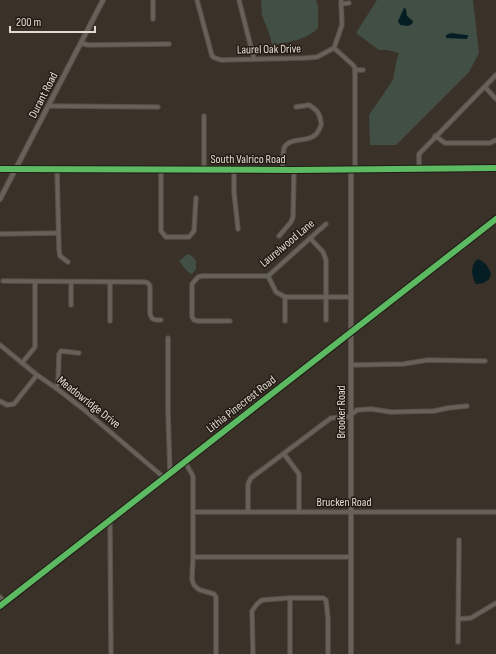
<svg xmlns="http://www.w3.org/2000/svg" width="496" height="654" font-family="'Sofia Sans Condensed',sans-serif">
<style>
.green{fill:#414f45}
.water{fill:#051e24}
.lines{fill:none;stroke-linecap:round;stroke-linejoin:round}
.minor-casing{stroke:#565048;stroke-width:5.5}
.tertiary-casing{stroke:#565048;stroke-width:6}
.secondary-casing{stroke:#565048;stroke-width:6}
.minor{stroke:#68615a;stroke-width:3.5}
.tertiary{stroke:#68615a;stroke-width:4}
.secondary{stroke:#68615a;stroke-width:4.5}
.cycleway-casing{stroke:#211b14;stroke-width:8}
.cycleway{stroke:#5cba63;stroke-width:6}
.labels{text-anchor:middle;stroke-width:3;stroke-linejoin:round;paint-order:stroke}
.street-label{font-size:12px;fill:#e3dad1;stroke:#211b14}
</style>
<rect width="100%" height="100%" fill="#3a3229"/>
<g class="green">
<path d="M261,0H316L318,6V28C307,40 287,42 272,45L270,36L262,15Z"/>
<polygon points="377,0 473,0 479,53 469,72 396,145 370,145 369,115 393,80 396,63 399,53 387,50 379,50 356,33"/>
<polygon points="188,254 192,256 196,261 196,269 192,274 188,272 179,261"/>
</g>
<g class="water">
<polygon points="404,8 406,9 407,16 413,21 412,24 408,26 400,25 398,21"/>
<polygon points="451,33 466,35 468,35 468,36 467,39 446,38 446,35"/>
<path d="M478,259C485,262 489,267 491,274C490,281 483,284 476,284C471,277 470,264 478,259Z"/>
</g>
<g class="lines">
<defs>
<g id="minor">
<polyline points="153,0 153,19"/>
<polyline points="197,0 212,56 215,58 221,60 305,58 317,57 334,48 342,25 341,0"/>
<polyline points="239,0 254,59"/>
<polyline points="341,4 349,3"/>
<polyline points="81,43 88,45 169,44"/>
<polyline points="334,48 353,65 355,68 355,170"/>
<polyline points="355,70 363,70"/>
<polyline points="485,87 496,99"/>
<polyline points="48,106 158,107"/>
<polyline points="204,116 204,170"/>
<polyline points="435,136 445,143 490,143 496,140"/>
<polyline points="57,169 59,250 60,256 68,262"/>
<polyline points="419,169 419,154 496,75"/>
<polyline points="161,170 161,231 166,237 189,237 194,231 196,198"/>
<polyline points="234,170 234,192 238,229"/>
<path d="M282,170C283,165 283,152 284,148C290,135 312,145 319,130C320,127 322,125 321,122C320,113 316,109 309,105L296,107"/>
<polyline points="0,234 58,233"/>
<polyline points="279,236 291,222 293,217 294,170"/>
<polyline points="310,238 323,252 326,260 326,320"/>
<polyline points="268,276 276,292 285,297 351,297"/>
<path d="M3,281L145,282L148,283L150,286V314C152,320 154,320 161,320"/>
<polyline points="71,282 71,305"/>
<polyline points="110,282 110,321"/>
<polyline points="230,321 198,321 194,320 192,317 192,284 198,277 202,276 268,276 326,224"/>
<polyline points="285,321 285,297"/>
<polyline points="168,338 168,411 170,474"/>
<polyline points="0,345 37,375 56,388 82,408 161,475 164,478"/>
<polyline points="22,363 35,347 35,282"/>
<polyline points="351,365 403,364 428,360 485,361"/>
<polyline points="56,388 58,383 59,354 61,351 79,353"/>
<polyline points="0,401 7,405 14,404 37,375"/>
<polyline points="284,454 299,474 299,512"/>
<polyline points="185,462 193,476 193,557 192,580 194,585 197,588 200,590 214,594 216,597 216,654"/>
<polyline points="193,512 496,512"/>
<polyline points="248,512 248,484 251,478 331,418 348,417 357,410 371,409 391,412 434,411 448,408 467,406"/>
<polyline points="110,520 111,654"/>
<polyline points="193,557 351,557"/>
<polyline points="0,597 6,602"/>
<polyline points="290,598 290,654"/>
<polyline points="459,619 471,618 496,603"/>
<polyline points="458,642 459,540"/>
<polyline points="253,654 252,611 257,604 262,600 290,598 323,598 326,600 328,618 328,654"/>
</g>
<g id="tertiary">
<polyline points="0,169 294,170 496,168"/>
<polyline points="0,199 103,0"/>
<polyline points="351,654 351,170"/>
</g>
<polyline id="secondary" points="0,606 496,219"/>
</defs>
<use href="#minor" class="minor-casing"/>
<use href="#tertiary" class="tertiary-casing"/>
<use href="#secondary" class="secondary-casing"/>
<use href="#minor" class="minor"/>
<use href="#tertiary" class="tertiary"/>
<use href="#secondary" class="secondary"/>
<defs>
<g id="cycleway">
<polyline points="0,169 294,170 496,168"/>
<polyline points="0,606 496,219"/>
</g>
</defs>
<use href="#cycleway" class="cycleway-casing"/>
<use href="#cycleway" class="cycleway"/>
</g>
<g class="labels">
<g class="street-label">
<text transform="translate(269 49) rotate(-1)" y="4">Laurel Oak Drive</text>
<text transform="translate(43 95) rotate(-63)" y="4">Durant Road</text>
<text x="248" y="163">South Valrico Road</text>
<text transform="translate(287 243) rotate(-40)" y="4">Laurelwood Lane</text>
<text transform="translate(89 402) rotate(38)" y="4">Meadowridge Drive</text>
<text transform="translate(241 404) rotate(-38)" y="4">Lithia Pinecrest Road</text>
<text transform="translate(341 412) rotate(-90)" y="4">Brooker Road</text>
<text x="344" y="506">Brucken Road</text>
</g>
</g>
<path d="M10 26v6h85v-6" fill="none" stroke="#e3dad1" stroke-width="2"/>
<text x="16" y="26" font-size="12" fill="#e3dad1" stroke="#211b14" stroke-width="3" paint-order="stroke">200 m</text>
</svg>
